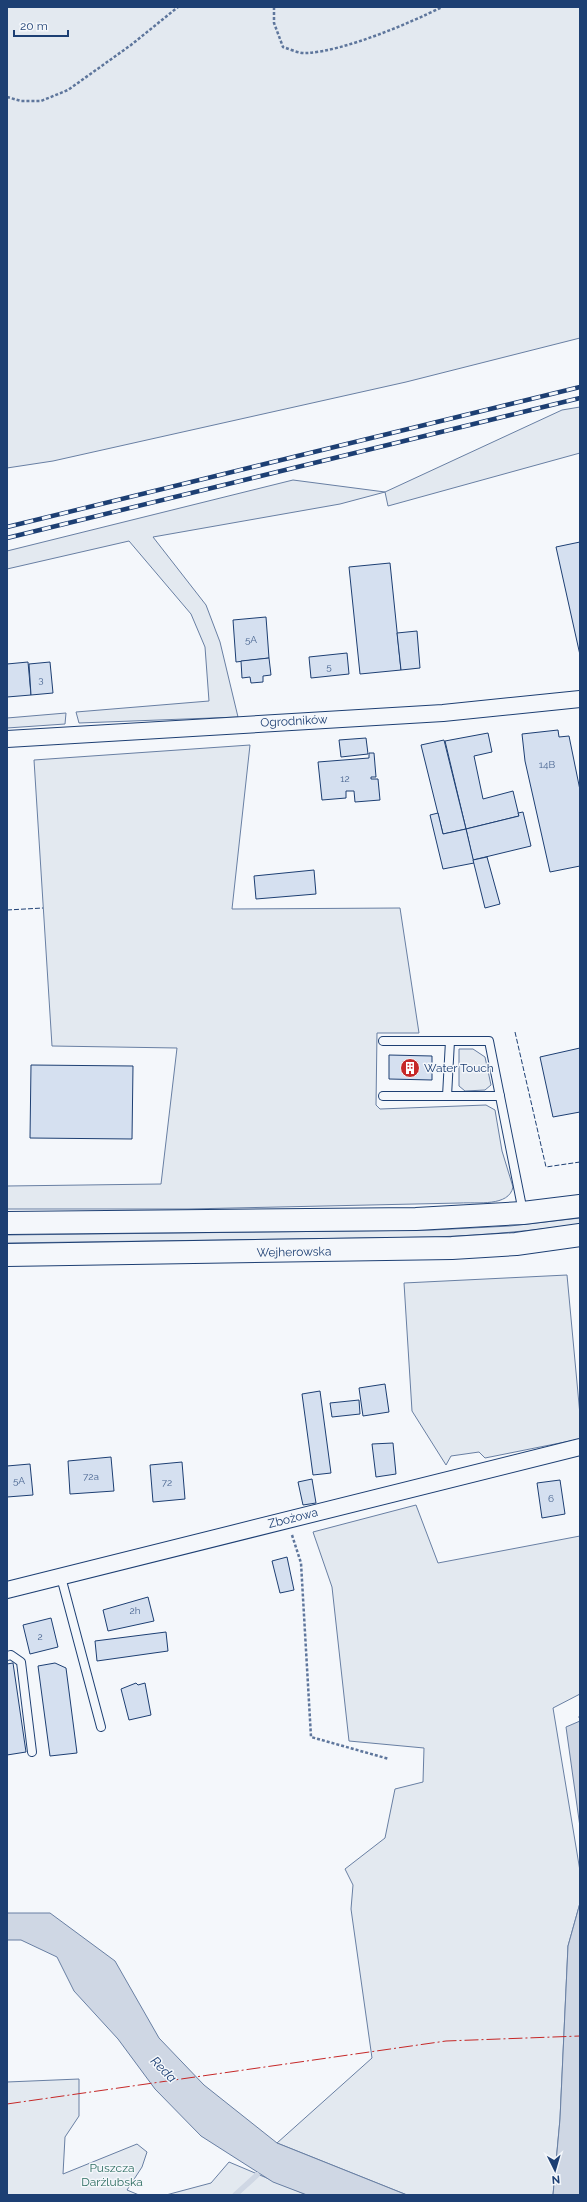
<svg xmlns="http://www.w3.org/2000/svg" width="587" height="2202" font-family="Raleway,sans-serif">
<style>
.green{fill:#e3e9f0;stroke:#687fa3}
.water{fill:#cfd7e4;stroke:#687fa3}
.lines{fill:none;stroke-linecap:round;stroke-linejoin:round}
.stream{stroke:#cfd7e4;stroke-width:5.5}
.building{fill:#d5e0f0;stroke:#1d3f73}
.service-casing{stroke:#1d3f73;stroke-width:10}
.minor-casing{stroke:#1d3f73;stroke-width:18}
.primary-casing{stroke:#1d3f73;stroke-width:24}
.path{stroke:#5e769c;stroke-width:2.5;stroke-dasharray:3 2;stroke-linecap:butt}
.service{stroke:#f4f7fb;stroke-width:8}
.minor{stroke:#f4f7fb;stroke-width:16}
.primary{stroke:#f4f7fb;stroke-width:22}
.rail-casing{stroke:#1d3f73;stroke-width:4.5}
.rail{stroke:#f4f7fb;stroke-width:3;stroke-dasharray:9;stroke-linecap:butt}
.fence{stroke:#1d3f73;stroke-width:1;stroke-dasharray:5 2;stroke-linecap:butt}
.power{stroke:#c62828;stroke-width:1;stroke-dasharray:14 3 2 3;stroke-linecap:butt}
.labels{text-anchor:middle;stroke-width:3;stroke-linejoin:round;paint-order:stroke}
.number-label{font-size:10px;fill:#4b6792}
.street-label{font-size:12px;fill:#1d3f73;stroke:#f4f7fb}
.poi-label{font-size:12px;fill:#1d3f73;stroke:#f4f7fb;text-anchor:start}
.park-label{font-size:12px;fill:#2c6c60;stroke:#f4f7fb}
.water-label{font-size:13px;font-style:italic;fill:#1d3f73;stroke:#f4f7fb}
</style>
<rect width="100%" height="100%" fill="#f4f7fb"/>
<g class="green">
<polygon points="7,7 580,7 580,338 406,382 53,461 7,468"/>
<polygon points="580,407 580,453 388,506 385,492 340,504 153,537 206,605 220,642 238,717 79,723 76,712 209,701 205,647 191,614 129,541 7,569 7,551 293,480 385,492 562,410"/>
<polygon points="66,713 65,724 7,728 7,718"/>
<path d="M250,745L232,909L400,908L419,1033H377L376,1105L380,1109L486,1105L495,1110L502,1151L513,1187C509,1207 477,1202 460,1203L188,1209H7V1186L161,1184L177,1048L52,1046L34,760Z"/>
<polygon points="459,1049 473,1049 485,1057 491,1085 485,1090 465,1091 459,1086"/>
<path d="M580,1218V1224C532,1231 485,1235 436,1237L7,1243V1235L433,1230L510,1226Z"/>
<polygon points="567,1275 580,1415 580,1439 485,1458 479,1452 451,1456 446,1465 412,1411 404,1283"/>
<polygon points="416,1505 438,1563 580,1536 580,1694 553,1708 580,1871 580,1903 568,1946 560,2119 553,2195 407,2195 277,2143 372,2058 351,1909 353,1885 345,1869 385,1838 395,1789 423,1782 424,1748 349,1741 332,1587 313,1532"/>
<polygon points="79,2079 79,2116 65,2137 63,2174 137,2144 147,2152 142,2167 127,2190 139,2195 7,2195 7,2082"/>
<polygon points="229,2162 307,2195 166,2195 211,2183"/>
</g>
<g class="water">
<polygon points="580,1721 580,1827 566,1727"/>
<polygon points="580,1903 580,2195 553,2195 560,2119 568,1946"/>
<polygon points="7,1913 50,1913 115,1961 159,2038 204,2085 277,2143 407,2195 307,2195 273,2182 201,2136 155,2089 118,2039 74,1991 57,1957 21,1940 7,1940"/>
</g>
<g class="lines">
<polyline class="stream" points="235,2195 257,2175"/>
</g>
<g class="building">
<polygon points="580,542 580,655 556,547"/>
<polygon points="390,563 401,670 360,674 349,567"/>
<polygon points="266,617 269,658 236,662 233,620"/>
<polygon points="417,631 420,668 401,670 397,633"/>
<polygon points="347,653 349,674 311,678 309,657"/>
<polygon points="269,658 271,675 263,676 263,682 251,683 250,677 242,678 241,661"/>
<polygon points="28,662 31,695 7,697 7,664"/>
<polygon points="50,662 53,693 31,695 29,664"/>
<polygon points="558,730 559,737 569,736 580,790 580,866 550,872 525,761 522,734"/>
<polygon points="488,733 492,752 474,756 483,799 513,791 519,816 466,829 445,741"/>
<polygon points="366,738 368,754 341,757 339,740"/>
<polygon points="444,740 466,829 443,834 421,745"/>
<polygon points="369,753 374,753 376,777 371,777 371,779 378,779 380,800 355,802 354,791 346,791 346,798 322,800 318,762 369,758"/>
<polygon points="523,812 531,846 473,860 466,829 519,816 518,813"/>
<polygon points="438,813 443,834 466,829 474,863 443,869 430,815"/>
<polygon points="487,857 500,904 485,908 473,860"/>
<polygon points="314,870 316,894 256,899 254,876"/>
<polygon points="580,1048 580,1112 553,1117 540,1057"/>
<polygon points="389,1055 432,1056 432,1080 389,1079"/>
<polygon points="31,1065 133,1066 132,1139 30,1138"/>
<polygon points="385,1384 389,1412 363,1416 359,1388"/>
<polygon points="320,1391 331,1473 313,1475 302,1394"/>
<polygon points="359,1400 360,1414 332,1417 330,1403"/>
<polygon points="393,1443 396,1474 376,1477 372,1444"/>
<polygon points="111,1457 114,1491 70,1494 68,1461"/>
<polygon points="182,1462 185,1499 153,1502 150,1465"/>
<polygon points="30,1464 33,1495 7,1497 7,1466"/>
<polygon points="312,1479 316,1503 303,1505 298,1482"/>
<polygon points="560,1480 565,1514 542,1518 537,1483"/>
<polygon points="287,1557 294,1590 280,1593 272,1561"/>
<polygon points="148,1597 154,1621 108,1631 103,1610"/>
<polygon points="51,1618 58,1647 30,1654 23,1625"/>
<polygon points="166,1632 168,1651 97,1661 95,1641"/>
<polygon points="13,1663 26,1752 7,1755 7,1664"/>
<polygon points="55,1663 66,1668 77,1753 50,1756 38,1666"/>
<polygon points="136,1683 138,1685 145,1683 151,1715 129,1720 121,1689"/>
</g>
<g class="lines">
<defs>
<g id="service">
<polyline points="383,1041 489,1041 523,1212"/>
<polyline points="383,1096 500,1096"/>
<polyline points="447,1096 450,1041"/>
<polyline points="61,1577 101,1727"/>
<polyline points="7,1656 11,1655 21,1662 32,1752"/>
</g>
<g id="minor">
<polyline points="7,739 443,713 580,699"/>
<polyline points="7,1590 580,1447"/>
</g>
<g id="primary">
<polyline points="7,1223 416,1219 523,1213 580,1206"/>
<polyline points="7,1255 452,1248 516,1244 580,1235"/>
</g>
</defs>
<use href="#service" class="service-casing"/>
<use href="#minor" class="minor-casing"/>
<use href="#primary" class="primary-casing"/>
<g class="path">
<path d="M274,7V23L283,47C290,49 299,54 307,53C344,51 408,24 442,7"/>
<polyline points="7,97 21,101 41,101 68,90 131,45 178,7"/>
<polyline points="292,1535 301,1563 311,1737 389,1759"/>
<polyline points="579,1718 580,1717"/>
</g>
<use href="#service" class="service"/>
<use href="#minor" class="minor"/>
<use href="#primary" class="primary"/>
<defs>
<g id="rail">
<polyline points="7,527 580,387"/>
<polyline points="7,538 580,398"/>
</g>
</defs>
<use href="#rail" class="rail-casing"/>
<use href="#rail" class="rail"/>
<g class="fence">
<polyline points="7,910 43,908"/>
<polyline points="515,1032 546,1167 580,1162"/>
</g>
<polyline class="power" points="7,2104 446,2041 580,2036"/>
</g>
<defs>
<symbol id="building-disc" viewBox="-11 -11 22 22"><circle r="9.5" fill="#c62828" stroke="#f4f7fb"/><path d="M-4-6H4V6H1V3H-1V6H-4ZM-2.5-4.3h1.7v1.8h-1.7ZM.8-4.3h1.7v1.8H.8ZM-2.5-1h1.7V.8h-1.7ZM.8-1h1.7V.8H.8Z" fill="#fff"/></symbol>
</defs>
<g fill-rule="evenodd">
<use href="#building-disc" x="399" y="1057" width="22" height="22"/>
</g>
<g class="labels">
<g class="number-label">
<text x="251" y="643">5A</text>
<text x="329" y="670">5</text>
<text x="41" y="683">3</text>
<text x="547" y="768">14B</text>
<text x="345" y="782">12</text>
<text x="91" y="1480">72a</text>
<text x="19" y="1484">5A</text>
<text x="167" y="1486">72</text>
<text x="551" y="1502">6</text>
<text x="135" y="1614">2h</text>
<text x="40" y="1640">2</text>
</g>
<g class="street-label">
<text transform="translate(294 721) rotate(-3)" y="4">Ogrodników</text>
<text transform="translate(294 1252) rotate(-1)" y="4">Wejherowska</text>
<text transform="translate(293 1518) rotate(-14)" y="4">Zbożowa</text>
</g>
<g class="poi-label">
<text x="424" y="1072">Water Touch</text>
</g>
<g class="park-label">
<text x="112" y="2172">Puszcza<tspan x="112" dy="14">Darżlubska</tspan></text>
</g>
<g class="water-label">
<text transform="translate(164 2069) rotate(45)" y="5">Reda</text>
</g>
</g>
<rect width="587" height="2202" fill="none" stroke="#1d3f73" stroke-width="16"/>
<g transform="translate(555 2170) rotate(175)" stroke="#f4f7fb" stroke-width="3" paint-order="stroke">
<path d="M0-3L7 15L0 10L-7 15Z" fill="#1d3f73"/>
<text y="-6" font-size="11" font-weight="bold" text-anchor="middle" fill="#1d3f73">N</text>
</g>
<path d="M14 30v6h54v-6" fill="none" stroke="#1d3f73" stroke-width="2"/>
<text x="20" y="30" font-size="12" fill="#1d3f73" stroke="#f4f7fb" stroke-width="3" paint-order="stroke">20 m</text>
</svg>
